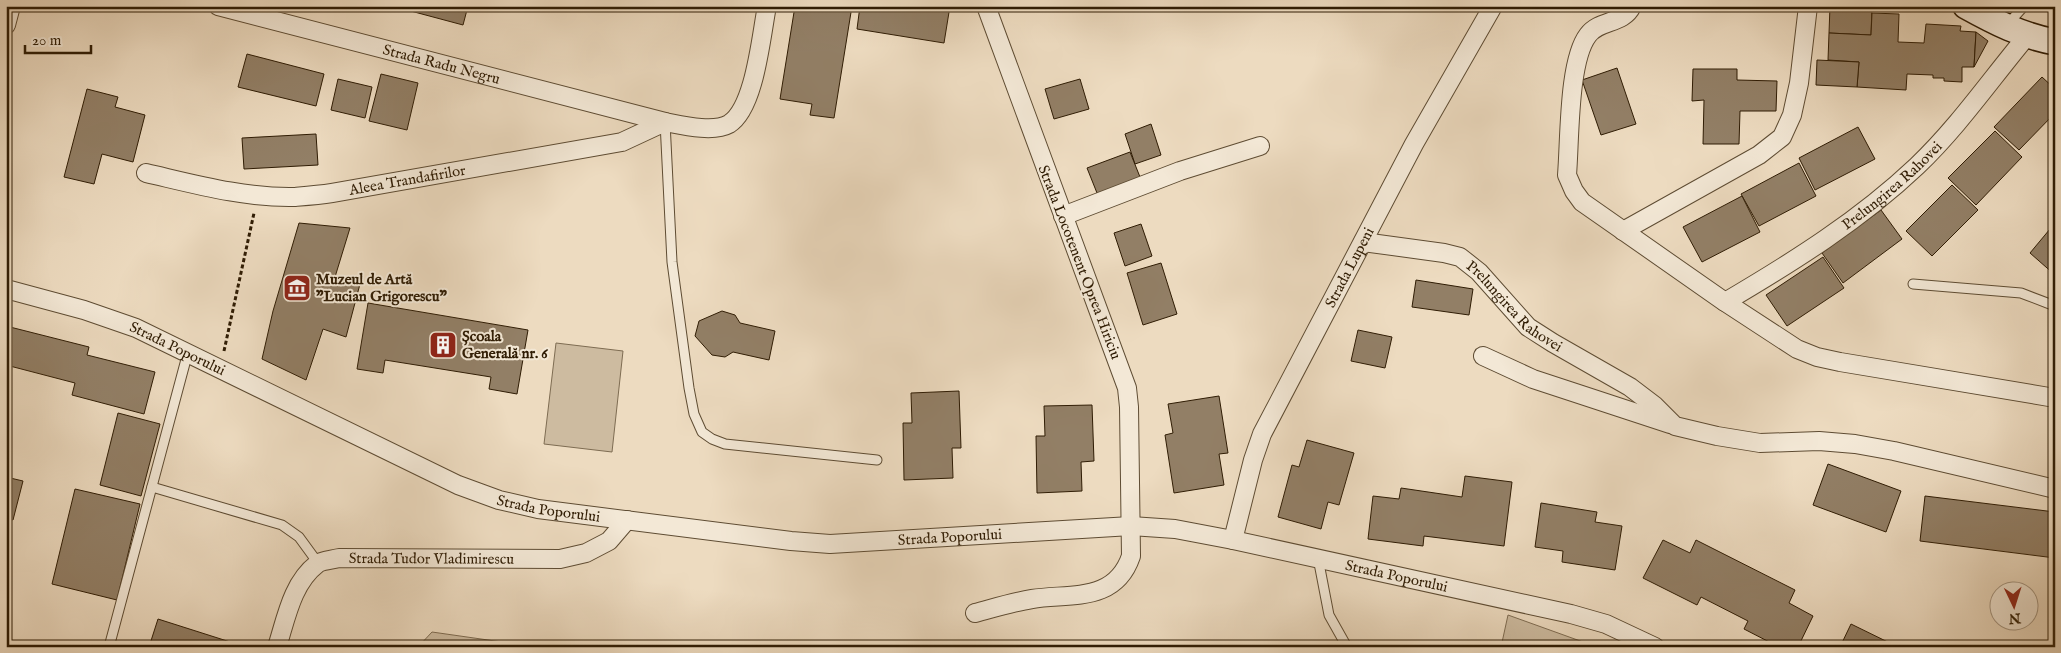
<svg xmlns="http://www.w3.org/2000/svg" width="2061" height="653" font-family="'IM FELL English',serif">
<style>
.green{fill:#cdbba0;stroke:#7e6c52}
.building{fill:#927f66;stroke:#2f1c04}
.lines{fill:none;stroke-linecap:round;stroke-linejoin:round}
.lane-casing{stroke:#5e4c33;stroke-width:11}
.street-casing{stroke:#5e4c33;stroke-width:20}
.secondary-casing{stroke:#2f1c04;stroke-width:28}
.path{stroke:#2f1c04;stroke-width:3;stroke-dasharray:4 2.5;stroke-linecap:butt}
.lane{stroke:#f3e8d6;stroke-width:9}
.street{stroke:#f3e8d6;stroke-width:18}
.secondary{stroke:#f3e8d6;stroke-width:25}
.labels{text-anchor:middle;stroke-width:4;stroke-linejoin:round;paint-order:stroke}
.street-label{font-size:15px;fill:#2f1c04;stroke:#f3e8d6}
.poi-label{font-size:15px;font-weight:bold;fill:#2f1c04;stroke:#f3e8d6;text-anchor:start}
</style>
<rect width="100%" height="100%" fill="#eddbc0"/>
<filter id="stains"><feTurbulence type="fractalNoise" baseFrequency=".004" numOctaves="4"/><feColorMatrix values="0 0 0 0 .2 0 0 0 0 .09 0 0 0 0 .02 0 0 0 .5 -.17"/></filter>
<radialGradient id="worn" r=".72"><stop offset=".6" stop-color="#630" stop-opacity="0"/><stop offset="1" stop-color="#630" stop-opacity=".3"/></radialGradient>
<g class="green">
<polygon points="556,343 623,351 612,452 544,444"/>
<polygon points="1508,615 1597,647 1501,647"/>
<polygon points="432,632 537,647 418,647"/>
</g>
<g class="building">
<polygon points="392,6 468,6 463,25"/>
<polygon points="795,6 852,6 834,118 810,115 812,104 780,99"/>
<polygon points="860,6 950,6 944,43 857,29"/>
<polygon points="1830,6 1872,6 1871,35 1829,33"/>
<polygon points="1872,13 1899,14 1898,42 1924,43 1926,24 1961,26 1960,31 1976,32 1974,67 1962,67 1962,82 1944,81 1944,78 1933,78 1933,75 1907,74 1906,90 1857,87 1859,62 1828,60 1829,33 1871,35"/>
<polygon points="1976,32 1988,41 1974,67"/>
<polygon points="247,54 324,74 316,106 238,87"/>
<polygon points="1817,60 1859,62 1857,87 1816,85"/>
<polygon points="1617,68 1636,124 1601,135 1582,80"/>
<polygon points="1693,69 1737,69 1737,80 1777,81 1776,111 1740,111 1739,144 1703,144 1704,100 1692,101"/>
<polygon points="381,74 418,83 407,130 369,121"/>
<polygon points="2042,77 2055,89 2055,113 2019,150 1994,127"/>
<polygon points="338,79 372,87 365,118 331,110"/>
<polygon points="1080,79 1089,109 1054,119 1045,89"/>
<polygon points="87,89 118,97 115,107 145,115 133,162 102,154 94,184 64,177"/>
<polygon points="1151,124 1161,155 1135,164 1125,134"/>
<polygon points="1858,127 1875,159 1815,190 1799,158"/>
<polygon points="1995,131 2022,157 1976,205 1948,178"/>
<polygon points="316,134 318,165 244,169 242,138"/>
<polygon points="1130,152 1142,182 1099,198 1087,168"/>
<polygon points="1799,163 1816,196 1759,226 1741,194"/>
<polygon points="1952,185 1978,210 1932,256 1906,231"/>
<polygon points="1742,196 1760,232 1702,262 1683,227"/>
<polygon points="1881,210 1902,239 1843,283 1822,253"/>
<polygon points="299,223 350,228 335,277 360,284 346,337 323,329 306,380 262,359 273,311"/>
<polygon points="2055,223 2055,275 2030,253"/>
<polygon points="1141,224 1152,256 1125,266 1114,233"/>
<polygon points="1823,257 1844,288 1787,326 1766,295"/>
<polygon points="1161,263 1177,314 1143,325 1127,273"/>
<polygon points="1416,280 1473,289 1469,315 1412,307"/>
<polygon points="368,303 528,330 517,394 489,389 491,377 385,360 383,373 357,369"/>
<polygon points="722,311 735,315 740,323 775,331 769,360 733,352 725,357 712,355 695,336 699,321"/>
<polygon points="6,326 89,347 87,355 155,372 144,414 72,395 75,383 6,365"/>
<polygon points="1358,330 1392,337 1385,368 1351,361"/>
<polygon points="959,391 961,448 952,448 953,478 904,480 903,423 912,423 911,393"/>
<polygon points="1219,396 1228,453 1219,454 1224,485 1174,493 1165,435 1173,433 1168,404"/>
<polygon points="1092,405 1094,461 1081,462 1082,491 1037,493 1036,436 1045,436 1044,406"/>
<polygon points="118,413 160,424 141,496 100,485"/>
<polygon points="1307,440 1354,453 1339,505 1328,502 1321,529 1278,517 1292,465 1299,467"/>
<polygon points="1828,464 1901,491 1886,532 1813,505"/>
<polygon points="1465,476 1512,482 1504,546 1424,536 1423,546 1368,539 1373,496 1399,499 1401,488 1462,497"/>
<polygon points="6,477 23,481 13,520 6,518"/>
<polygon points="75,489 140,504 117,600 52,584"/>
<polygon points="1925,496 2055,512 2055,558 1920,541"/>
<polygon points="1541,503 1597,512 1595,522 1622,526 1615,570 1562,562 1563,551 1535,547"/>
<polygon points="1663,540 1690,553 1696,540 1795,590 1789,603 1813,616 1798,647 1779,647 1744,629 1748,621 1701,597 1697,605 1643,578"/>
<polygon points="158,619 246,647 149,647"/>
<polygon points="1851,624 1898,647 1840,647"/>
</g>
<g class="lines">
<defs>
<g id="lane">
<polyline points="2007,25 2024,6"/>
<polyline points="665,122 672,262 689,388 694,414 702,432 712,439 725,444 877,460"/>
<polyline points="1913,284 2021,293 2055,306"/>
<polyline points="152,487 282,525 299,537 318,563"/>
<polyline points="1318,558 1329,615 1347,647"/>
<polyline points="109,647 188,352"/>
</g>
<g id="street">
<path id="s1" d="M218,6L665,122C681,125 713,133 729,124C755,108 761,36 767,6"/>
<path d="M1632,6C1623,25 1600,19 1588,35C1568,61 1570,140 1567,175L1574,191L1582,202L1725,302L1797,349L1817,357L1840,362L2055,398"/>
<polyline points="6,25 11,6"/>
<path id="s2" d="M146,173C194,184 244,198 294,197C306,196 319,195 332,193L622,142L665,122"/>
<polyline points="1063,216 1180,171 1260,146"/>
<polyline points="1623,231 1759,155 1782,137 1792,115 1799,83 1808,6"/>
<path id="s3" d="M1363,242L1444,253L1460,257L1479,272L1528,327L1553,343L1630,387L1655,406L1675,426L1717,436L1760,443L1819,441L1855,444L1894,451L2055,489"/>
<path id="s4" d="M6,289L84,310L136,328L458,485L499,500L538,509L791,541L830,544L1131,526L1175,529L1233,540L1571,614L1606,624L1655,647"/>
<path id="s5" d="M1725,302C1793,262 1860,220 1917,166C1958,127 1991,79 2027,36"/>
<polyline points="1483,356 1533,379 1670,424"/>
<path id="s6" d="M1233,540L1253,460L1262,434L1414,144L1493,6"/>
<path d="M975,613C994,608 1013,602 1032,599C1071,593 1115,603 1131,556L1129,407L1127,388L986,6"/>
<path id="s7" d="M277,647C286,619 292,583 317,564C322,560 332,560 339,558L560,559L586,553L609,541L627,520"/>
</g>
<path id="secondary" d="M1966,6C1995,22 2022,36 2055,42"/>
</defs>
<use href="#lane" class="lane-casing"/>
<use href="#street" class="street-casing"/>
<use href="#secondary" class="secondary-casing"/>
<polyline class="path" points="224,351 254,213"/>
<use href="#lane" class="lane"/>
<use href="#street" class="street"/>
<use href="#secondary" class="secondary"/>
</g>
<defs>
<symbol id="museum-square" viewBox="-11 -11 22 22"><rect x="-9" y="-9" width="18" height="18" rx="4" fill="#8f2418" stroke="#f3e8d6"/><path d="M0-6L6-3V-2H-6V-3ZM-5-1h2V3h-2ZM-1-1h2V3h-2ZM3-1h2V3H3ZM-6 4H6V6H-6Z" fill="#fff"/></symbol>
<symbol id="building-square" viewBox="-11 -11 22 22"><rect x="-9" y="-9" width="18" height="18" rx="4" fill="#8f2418" stroke="#f3e8d6"/><path d="M-4-6H4V6H1V3H-1V6H-4ZM-2.5-4.3h1.7v1.8h-1.7ZM.8-4.3h1.7v1.8H.8ZM-2.5-1h1.7V.8h-1.7ZM.8-1h1.7V.8H.8Z" fill="#fff"/></symbol>
</defs>
<g fill-rule="evenodd">
<use href="#museum-square" x="281" y="272" width="32" height="32"/>
<use href="#building-square" x="427" y="329" width="32" height="32"/>
</g>
<g class="labels">
<g class="street-label">
<text dy="5" stroke="none"><textPath href="#s1" startOffset="231">Strada Radu Negru</textPath></text>
<text dy="5" stroke="none"><textPath href="#s2" startOffset="265">Aleea Trandafirilor</textPath></text>
<text dy="5" stroke="none"><textPath href="#s5" startOffset="204">Prelungirea Rahovei</textPath></text>
<text transform="translate(1080 262) rotate(69)" y="5">Strada Locotenent Oprea Hiriciu</text>
<text dy="5" stroke="none"><textPath href="#s6" startOffset="298">Strada Lupeni</textPath></text>
<text dy="5" stroke="none"><textPath href="#s3" startOffset="172">Prelungirea Rahovei</textPath></text>
<text dy="5" stroke="none"><textPath href="#s4" startOffset="182">Strada Poporului</textPath></text>
<text dy="5" stroke="none"><textPath href="#s4" startOffset="588">Strada Poporului</textPath></text>
<text dy="5" stroke="none"><textPath href="#s4" startOffset="992">Strada Poporului</textPath></text>
<text dy="5" stroke="none"><textPath href="#s7" startOffset="209">Strada Tudor Vladimirescu</textPath></text>
<text dy="5" stroke="none"><textPath href="#s4" startOffset="1444">Strada Poporului</textPath></text>
</g>
<g class="poi-label">
<text x="316" y="284">Muzeul de Artă<tspan x="316" dy="17">"Lucian Grigorescu"</tspan></text>
<text x="462" y="341">Școala<tspan x="462" dy="17">Generală nr. 6</tspan></text>
</g>
</g>
<rect width="2061" height="653" fill="none" stroke="#eddbc0" stroke-width="25"/>
<rect x="8" y="8" width="2046" height="638" fill="none" stroke="#2f1c04" stroke-width="2.5"/>
<rect x="12" y="12" width="2036" height="628" fill="none" stroke="#2f1c04"/>
<g transform="translate(2014 606) rotate(176)"><circle r="24" fill="#f3e8d6" stroke="#a59682"/>
<path d="M0-4L9 19L0 12L-9 19Z" fill="#8f2418"/>
<text y="-8" font-size="14" font-weight="bold" text-anchor="middle" fill="#2f1c04">N</text>
</g>
<path d="M25 45v8h66v-8" fill="none" stroke="#2f1c04" stroke-width="2.5"/>
<text x="32" y="45" font-size="15" fill="#2f1c04" stroke="#f3e8d6" stroke-width="4" paint-order="stroke">20 m</text>
<rect width="100%" height="100%" filter="url(#stains)"/>
<rect width="100%" height="100%" fill="url(#worn)"/>
</svg>
